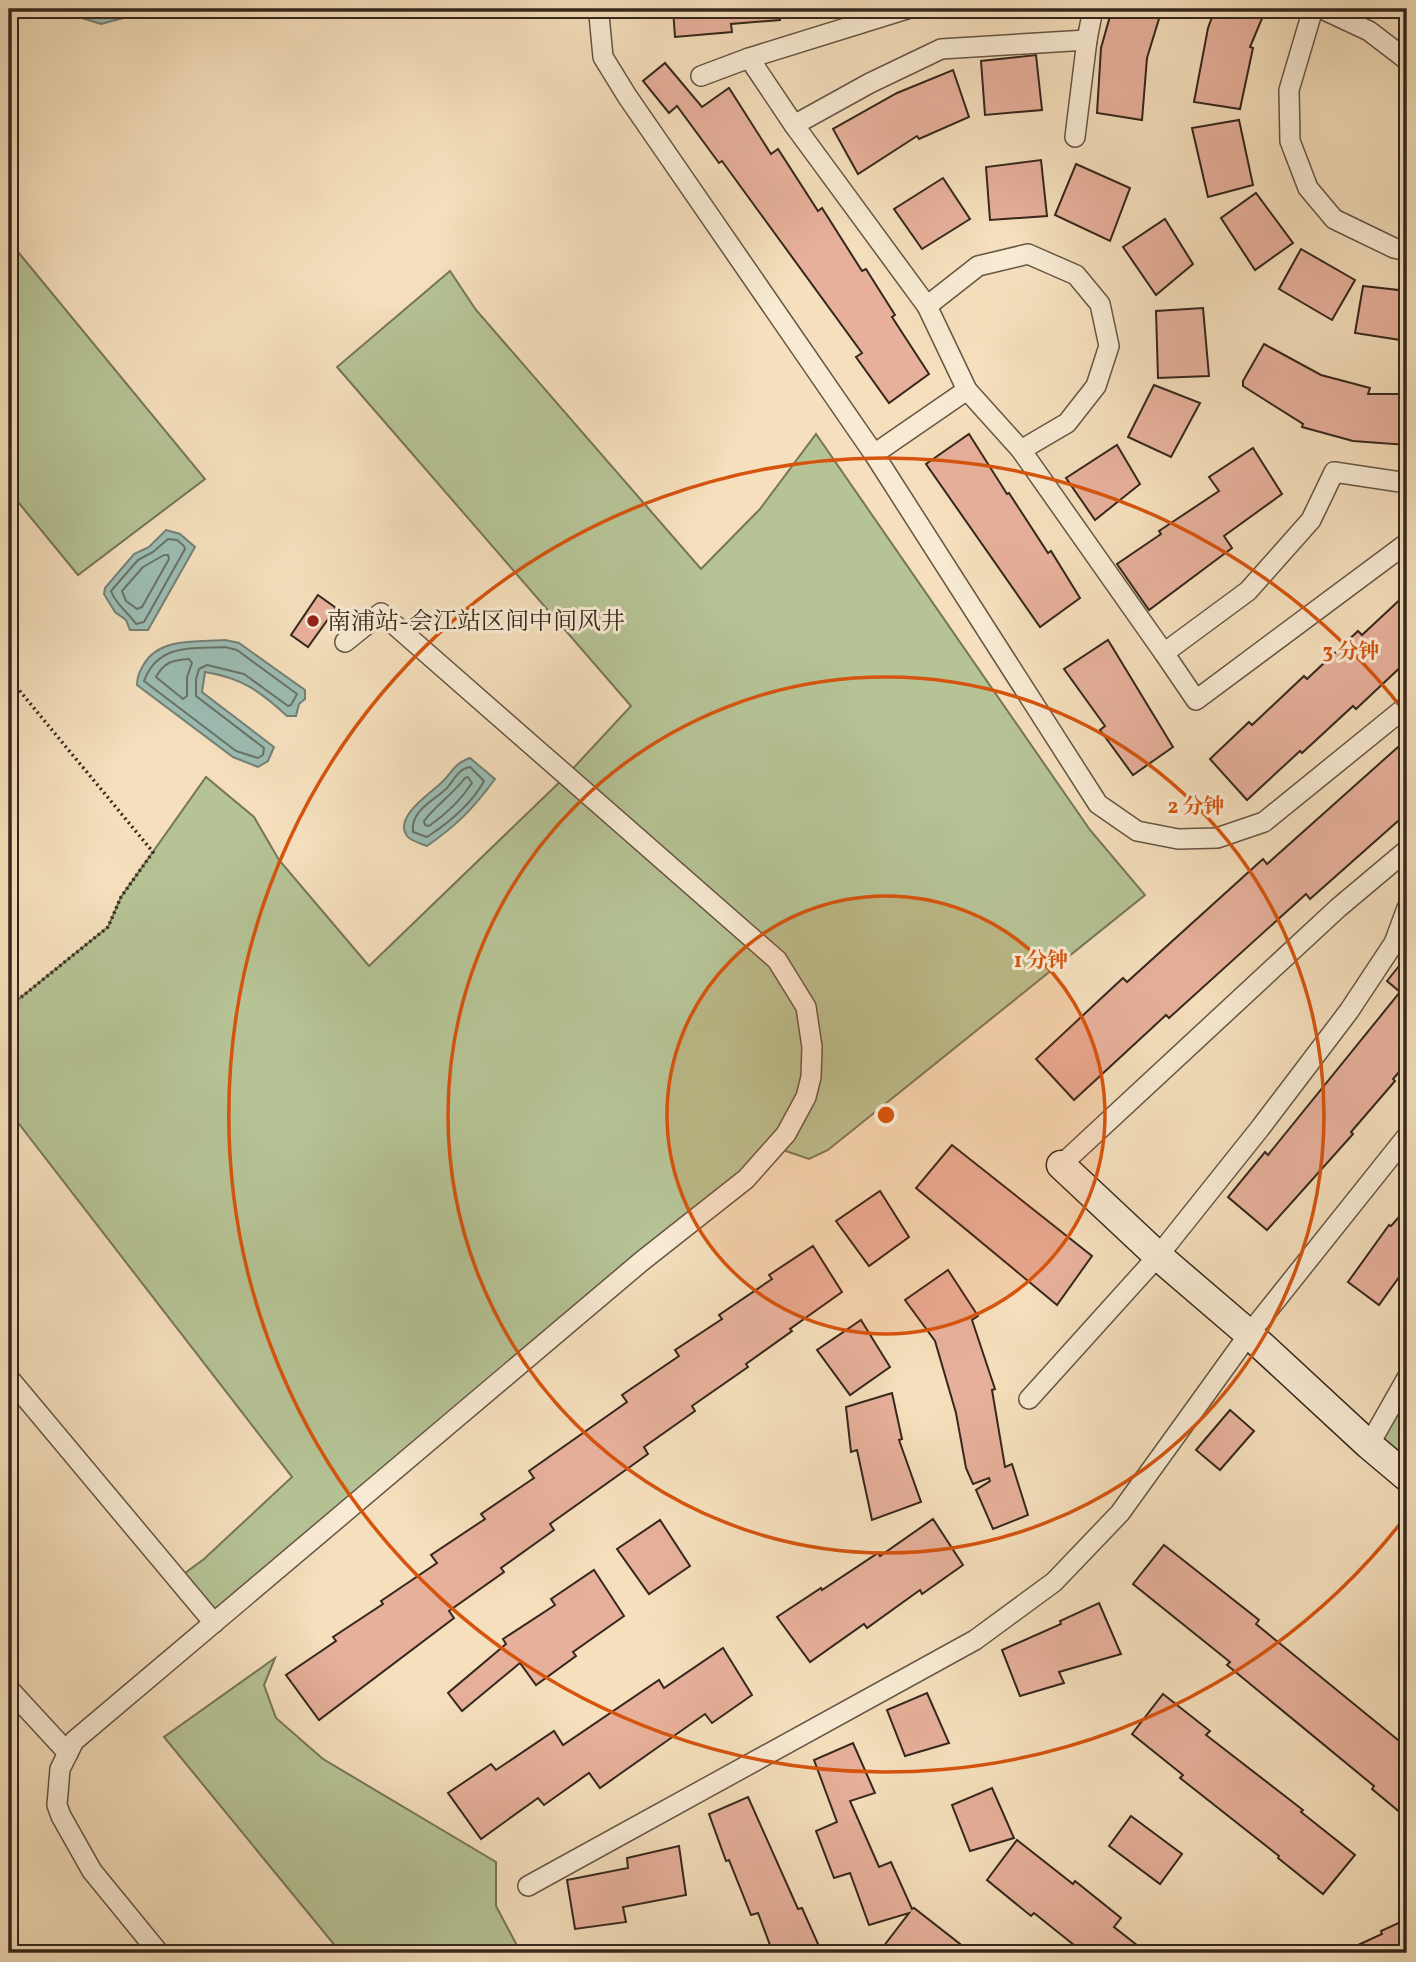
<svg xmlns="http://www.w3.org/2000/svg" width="1416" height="1962" font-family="Vollkorn,'Noto Serif SC',serif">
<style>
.green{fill:#b6c395;stroke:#767558;stroke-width:2}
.water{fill:#9cbcb2;stroke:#738076;stroke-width:2}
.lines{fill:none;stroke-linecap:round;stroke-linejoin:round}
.shore{stroke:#687267;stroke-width:2}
.building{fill:#e7b09b;stroke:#35271c;stroke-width:2}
.street-casing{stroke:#655544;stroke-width:22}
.secondary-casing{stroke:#35271c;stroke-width:31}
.path{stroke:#35271c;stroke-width:3.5;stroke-dasharray:2 3.5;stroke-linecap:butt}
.street{stroke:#f8ead3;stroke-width:19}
.secondary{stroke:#f8ead3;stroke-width:28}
.ring{fill:none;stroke:#d6540e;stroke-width:3.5}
.poi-dot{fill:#8f2418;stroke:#f8ead3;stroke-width:2.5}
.labels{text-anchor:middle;stroke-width:6;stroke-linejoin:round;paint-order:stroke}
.poi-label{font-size:24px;fill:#35271c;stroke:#f8ead3;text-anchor:start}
.centre{fill:#d6540e;stroke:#f8ead3;stroke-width:3.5}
.ring-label{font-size:21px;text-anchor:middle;font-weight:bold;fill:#d6540e;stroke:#f8ead3;stroke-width:6;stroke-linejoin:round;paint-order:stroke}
</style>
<rect width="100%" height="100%" fill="#f5dfbc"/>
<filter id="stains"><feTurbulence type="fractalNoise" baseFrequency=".00286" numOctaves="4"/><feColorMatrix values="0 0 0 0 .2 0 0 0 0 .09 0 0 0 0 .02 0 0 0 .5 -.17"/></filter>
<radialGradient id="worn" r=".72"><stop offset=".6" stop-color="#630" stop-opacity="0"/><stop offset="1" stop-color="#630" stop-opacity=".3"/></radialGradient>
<g class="green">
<polygon points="9,241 205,479 78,575 9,491"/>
<polygon points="450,271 476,310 701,569 760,509 816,434 1090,830 1145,895 828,1150 809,1159 774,1147 214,1623 177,1579 204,1559 292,1477 9,1111 9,1007 108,927 121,897 206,777 254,817 279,860 369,966 566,776 631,706 337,367"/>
<polygon points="1407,1378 1407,1477 1369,1445"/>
<polygon points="275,1658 264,1685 276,1718 323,1759 496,1862 496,1906 521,1953 341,1953 164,1737"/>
</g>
<g class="water">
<polygon points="70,9 157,9 101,24 72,15"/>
<polygon points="166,530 180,534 195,547 148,630 130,630 126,620 115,612 104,594 105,588 134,554 149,547"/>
<path d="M225,640L239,643L305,690V699L299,704L296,716H287C260,691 242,678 205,672L202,692L274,747L268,761L258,767L233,757L137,685C137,676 140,671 144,664C160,637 198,642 225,640Z"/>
<path d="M470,758L495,779C473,809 457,825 427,846C421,844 411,841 407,836C393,817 431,793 441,783C454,771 452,765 470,758Z"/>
</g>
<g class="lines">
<g class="shore">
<path d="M168,539L177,540L184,546L185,549L144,622L136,624C128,612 116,605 111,591L138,560L153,552Z"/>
<polygon points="164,555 168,555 169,559 142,607 137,609 126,601 122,591 143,567"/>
<path d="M225,647L237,650L297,694L291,705L288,706L244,674L207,665L199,669L196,679V696L264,748L263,755L258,758L236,751L144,681C158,643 192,649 225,647Z"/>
<path d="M189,659L192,663L187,677V696L183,699L156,677C164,662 173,660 189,659Z"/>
<path d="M470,767L484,781C471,805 450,822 427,837L413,832C410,811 433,801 446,789C455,780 457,769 470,767Z"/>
<path d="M468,777L472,783C461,800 446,814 429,826L425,825L424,821C436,805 453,794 465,778Z"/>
</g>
</g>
<g class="building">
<polygon points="673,9 780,9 780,20 731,24 732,32 675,37"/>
<polygon points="1112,9 1162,9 1147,58 1142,120 1097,113 1101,48"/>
<polygon points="1215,9 1266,9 1250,47 1253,48 1240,109 1194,102 1208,28"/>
<polygon points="1036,55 1042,110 985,115 981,61"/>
<polygon points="665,63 702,107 729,88 771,154 778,149 818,211 822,208 862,271 866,269 895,315 892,317 929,374 889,403 856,357 862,353 722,161 719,163 677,106 669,113 643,81"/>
<polygon points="953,70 969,117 919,139 917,136 858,174 833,129 897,93"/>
<polygon points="1239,120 1253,185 1208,197 1192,128"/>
<polygon points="1041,160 1047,216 990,220 986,167"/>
<polygon points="1076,164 1130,188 1110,241 1055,215"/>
<polygon points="943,178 970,219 922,249 894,209"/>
<polygon points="1256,193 1293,243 1255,270 1221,218"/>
<polygon points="1165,219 1193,264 1156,295 1123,247"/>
<polygon points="1301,249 1355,280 1332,320 1279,289"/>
<polygon points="1363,286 1407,291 1407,341 1355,333"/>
<polygon points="1203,308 1209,376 1158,378 1156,311"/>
<polygon points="1264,344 1321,375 1370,388 1368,394 1407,394 1407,445 1353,441 1302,427 1303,424 1243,386 1243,381"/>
<polygon points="1154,385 1200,403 1171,457 1128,437"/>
<polygon points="969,434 1007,494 1009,493 1048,553 1051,551 1080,598 1040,627 926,464"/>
<polygon points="1117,445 1140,484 1095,520 1066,478"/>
<polygon points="1253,448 1282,494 1224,536 1232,548 1149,610 1117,564 1161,534 1159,531 1219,491 1209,477"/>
<polygon points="1407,593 1407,661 1356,709 1353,706 1302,753 1300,751 1247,800 1210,759 1249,722 1252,725 1304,676 1307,679 1358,631 1362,635"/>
<polygon points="318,595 336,608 308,647 291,635"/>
<polygon points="1108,640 1173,747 1133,775 1100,730 1105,726 1064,669"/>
<polygon points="1407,739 1407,813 1310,899 1306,894 1169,1018 1166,1015 1074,1100 1036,1059 1123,978 1127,982 1263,859 1267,864"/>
<polygon points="1407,956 1407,1063 1393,1079 1395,1081 1351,1132 1353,1134 1267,1230 1228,1197 1265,1152 1268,1155 1400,992 1387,981"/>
<polygon points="952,1145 1092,1256 1057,1305 916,1188"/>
<polygon points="880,1191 909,1237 869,1266 836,1221"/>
<polygon points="1407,1208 1407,1266 1379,1305 1348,1282 1389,1225 1391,1226"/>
<polygon points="813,1246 842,1292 790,1329 792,1331 746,1364 748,1367 692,1406 695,1411 644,1447 648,1454 550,1524 554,1530 501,1568 504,1572 449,1611 454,1618 319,1720 286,1675 336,1641 333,1637 383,1604 381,1601 437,1563 431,1555 485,1519 481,1514 534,1478 529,1471 627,1402 622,1395 679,1356 675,1350 722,1319 719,1315 772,1279 769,1275"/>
<polygon points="948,1270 978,1316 972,1320 995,1389 992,1390 1005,1467 1012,1464 1028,1515 993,1529 976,1490 990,1481 989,1478 973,1484 966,1468 956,1413 935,1341 905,1300"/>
<polygon points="861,1320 890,1367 850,1395 817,1350"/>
<polygon points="892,1393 902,1439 899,1440 921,1502 872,1520 857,1450 851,1452 846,1407"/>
<polygon points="1230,1410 1254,1431 1220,1470 1196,1450"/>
<polygon points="933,1519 963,1565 922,1594 920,1590 867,1628 864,1624 810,1662 777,1617 821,1588 822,1590 878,1553 880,1556"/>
<polygon points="660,1520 690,1566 649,1594 617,1549"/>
<polygon points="1164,1545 1259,1620 1256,1624 1403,1744 1400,1747 1407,1753 1407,1818 1372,1789 1374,1786 1227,1665 1230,1662 1133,1584"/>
<polygon points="594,1570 624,1616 573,1652 576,1656 536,1685 520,1663 462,1711 448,1693 506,1644 503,1639 555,1605 551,1599"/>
<polygon points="1099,1603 1121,1654 1059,1672 1064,1683 1020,1696 1002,1650 1061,1624 1060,1621"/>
<polygon points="723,1648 752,1695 712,1723 705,1714 600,1788 589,1773 544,1805 538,1798 481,1839 448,1793 491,1764 496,1770 554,1731 563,1745 659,1680 664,1688"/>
<polygon points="927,1693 949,1743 905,1756 887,1710"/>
<polygon points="1163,1694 1210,1731 1206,1735 1303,1810 1301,1812 1355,1855 1323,1894 1278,1858 1279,1856 1180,1778 1183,1775 1132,1734"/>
<polygon points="853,1743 875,1793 850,1801 879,1867 891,1862 912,1909 914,1908 960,1944 952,1953 890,1953 883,1947 909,1913 869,1925 850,1873 834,1878 816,1831 837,1822 814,1760"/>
<polygon points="992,1788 1014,1838 970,1851 952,1805"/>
<polygon points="748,1797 798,1909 802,1908 822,1953 773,1953 758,1913 751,1915 729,1860 726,1861 709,1814"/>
<polygon points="1131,1816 1182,1854 1160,1884 1109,1846"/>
<polygon points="1017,1840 1073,1884 1075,1881 1121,1918 1114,1927 1147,1953 1084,1953 1034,1913 1031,1916 987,1880"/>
<polygon points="679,1846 686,1895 623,1907 626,1922 575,1929 567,1880 628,1868 627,1858"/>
<polygon points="1407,1919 1407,1953 1341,1953 1382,1934 1381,1931"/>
</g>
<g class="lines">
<defs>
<g id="street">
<polyline points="601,9 599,15 603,57 627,96 874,454 1098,804 1137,831 1178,839 1217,838 1264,822 1407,706"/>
<polyline points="1313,9 1289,90 1290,141 1308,188 1334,219 1394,248 1407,251"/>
<polyline points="1322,9 1369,31 1407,60"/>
<polyline points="749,58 794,125 927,306 967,390 1021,450 1164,653"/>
<polyline points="701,76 749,58 907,9"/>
<polyline points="794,125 870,83 941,49 1087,40"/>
<polyline points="1075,137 1087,40 1093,9"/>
<polyline points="927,306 978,266 1028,254 1076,275 1100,304 1109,346 1096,386 1067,423 1021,450"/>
<polyline points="874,454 967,390"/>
<polyline points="1407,483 1334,472 1311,520 1248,591 1164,653 1196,700 1407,543"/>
<polyline points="1061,1165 1338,908 1407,850"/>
<polyline points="9,1378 214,1623"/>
<polyline points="1029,1399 1158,1256 1261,1127 1349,1011 1394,943 1407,908"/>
<polyline points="1369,1445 1407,1378"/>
<polyline points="9,1689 68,1753"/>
<polyline points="528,1886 975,1640 1054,1582 1120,1513 1249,1334 1407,1136"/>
<polyline points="159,1953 92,1871 61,1816 57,1805 60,1769 74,1741 642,1261 746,1179 786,1134 806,1097 811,1077 812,1047 806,1007 777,960 381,613 345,642"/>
</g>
<polyline id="secondary" points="1061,1165 1158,1256 1249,1334 1369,1445 1407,1477"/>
</defs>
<use href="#street" class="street-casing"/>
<use href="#secondary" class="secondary-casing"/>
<polyline class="path" points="9,678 153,852 121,897 108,927 9,1007"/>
<use href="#street" class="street"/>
<use href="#secondary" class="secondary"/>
</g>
<circle cx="886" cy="1115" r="219" fill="#d6540e" fill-opacity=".12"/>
<g class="ring">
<circle cx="886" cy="1115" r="219"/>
<circle cx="886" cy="1115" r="438"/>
<path d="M1407 1515A657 657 0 1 1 1407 715"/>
</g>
<circle class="poi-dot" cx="313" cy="621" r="7"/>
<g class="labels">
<g class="poi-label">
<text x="327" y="629">南浦站-会江站区间中间风井</text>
</g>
</g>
<circle cx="886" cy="1115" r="10" class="centre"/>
<g class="ring-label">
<text x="1351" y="658">3 分钟</text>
<text x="1196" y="813">2 分钟</text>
<text x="1041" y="967">1 分钟</text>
</g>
<rect width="1416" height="1962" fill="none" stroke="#f5dfbc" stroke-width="35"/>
<rect x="10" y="10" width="1395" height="1941" fill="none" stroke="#35271c" stroke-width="3.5"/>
<rect x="18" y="18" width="1381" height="1927" fill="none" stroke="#35271c" stroke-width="2"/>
<rect width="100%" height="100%" filter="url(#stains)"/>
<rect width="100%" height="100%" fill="url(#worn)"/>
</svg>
